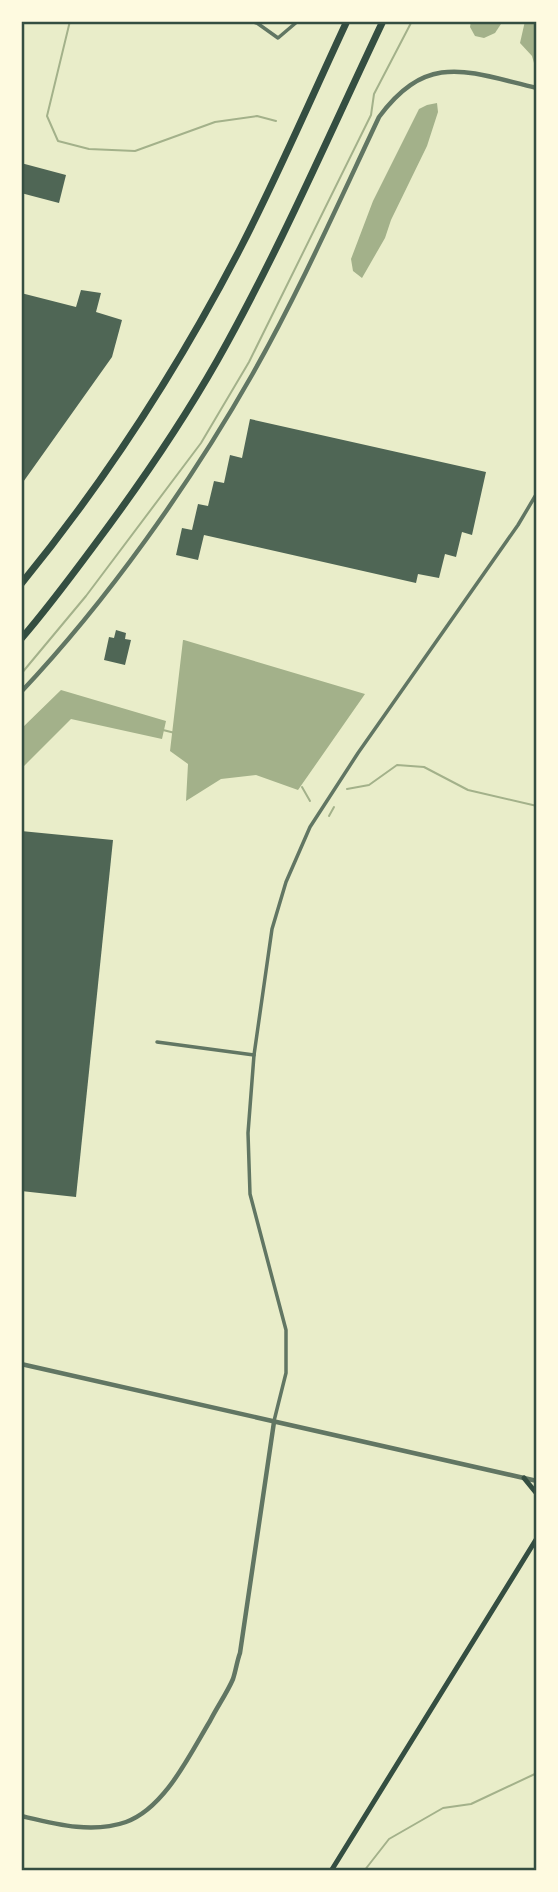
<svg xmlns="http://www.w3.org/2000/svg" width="558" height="1892" font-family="Commissioner,sans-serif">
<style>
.water{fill:#a3b18a}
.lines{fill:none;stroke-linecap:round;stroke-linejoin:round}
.stream{stroke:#a3b18a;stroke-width:2}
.building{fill:#4f6655}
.minor{stroke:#617663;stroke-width:3.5}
.tertiary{stroke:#617663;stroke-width:4.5}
.secondary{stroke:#344e41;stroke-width:5}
.motorway{stroke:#344e41;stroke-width:7}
.neatline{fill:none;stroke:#344e41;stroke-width:2.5}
</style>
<rect width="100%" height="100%" fill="#e9edc9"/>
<g class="water">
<polygon points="471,21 503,21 495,33 484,38 475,36 470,27"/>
<polygon points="525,21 537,21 537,62 534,63 532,56 520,43"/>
<polygon points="437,103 438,112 427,146 391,220 385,238 362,278 353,271 351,259 373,201 419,109 427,105"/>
<polygon points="183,640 184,640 365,694 298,790 256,775 221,779 186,801 188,764 170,751"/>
<polygon points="61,690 166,721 162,739 71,719 21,769 21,729"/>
</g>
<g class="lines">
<g class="stream">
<polyline points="70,21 47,116 58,141 89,149 135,151 215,122 257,116 276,121"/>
<polyline points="21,674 86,596 201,443 249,362 371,115 374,94 412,21"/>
<polyline points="163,730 175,733"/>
<polyline points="302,787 310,801"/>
<polyline points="347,789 369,785 397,765 424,767 468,790 537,806"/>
<polyline points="329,816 334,807"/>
<polyline points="364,1871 389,1839 443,1808 471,1804 537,1773"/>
</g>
</g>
<g class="building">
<polygon points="21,163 66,175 59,203 21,193"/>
<polygon points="81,290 101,293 96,312 122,320 112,357 21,485 21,293 76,307"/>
<polygon points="250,419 486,472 472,535 462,532 456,557 445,554 439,578 418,574 416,583 204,535 198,560 176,555 182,528 192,530 198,504 208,506 214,481 224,483 230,455 242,458"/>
<polygon points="116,630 126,633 125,639 131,640 125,665 104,660 109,637 114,638"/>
<polygon points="21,831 113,840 76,1197 21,1191"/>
</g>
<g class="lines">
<g class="minor">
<polyline points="248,21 257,23 278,38 298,21"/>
<polyline points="157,1042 254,1055"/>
<polyline points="274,1421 286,1373 286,1330 250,1194 248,1133 254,1055 272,929 286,882 310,827 358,753 518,525 537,493"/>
</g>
<g class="tertiary">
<path d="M21,692C107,601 190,484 252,375C299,292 338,204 379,117C428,51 468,72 537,88"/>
<polyline points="21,1364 537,1481"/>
<path d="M21,1816C55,1824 92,1834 126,1822C165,1808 190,1754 210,1721C217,1707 227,1693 233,1679C236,1670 237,1661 240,1653L274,1422"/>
</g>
<g class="secondary">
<polyline points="524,1478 537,1494"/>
<polyline points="331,1871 537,1538"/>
</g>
<g class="motorway">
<path d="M21,584C106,480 179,367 241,247C279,173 312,96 347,21"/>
<path d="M21,639C47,609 70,578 93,547C138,487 180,426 217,361C279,251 329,135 383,21"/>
</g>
</g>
<rect width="558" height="1892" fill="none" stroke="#fefae0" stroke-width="46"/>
<rect x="23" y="23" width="512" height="1846" class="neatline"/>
</svg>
